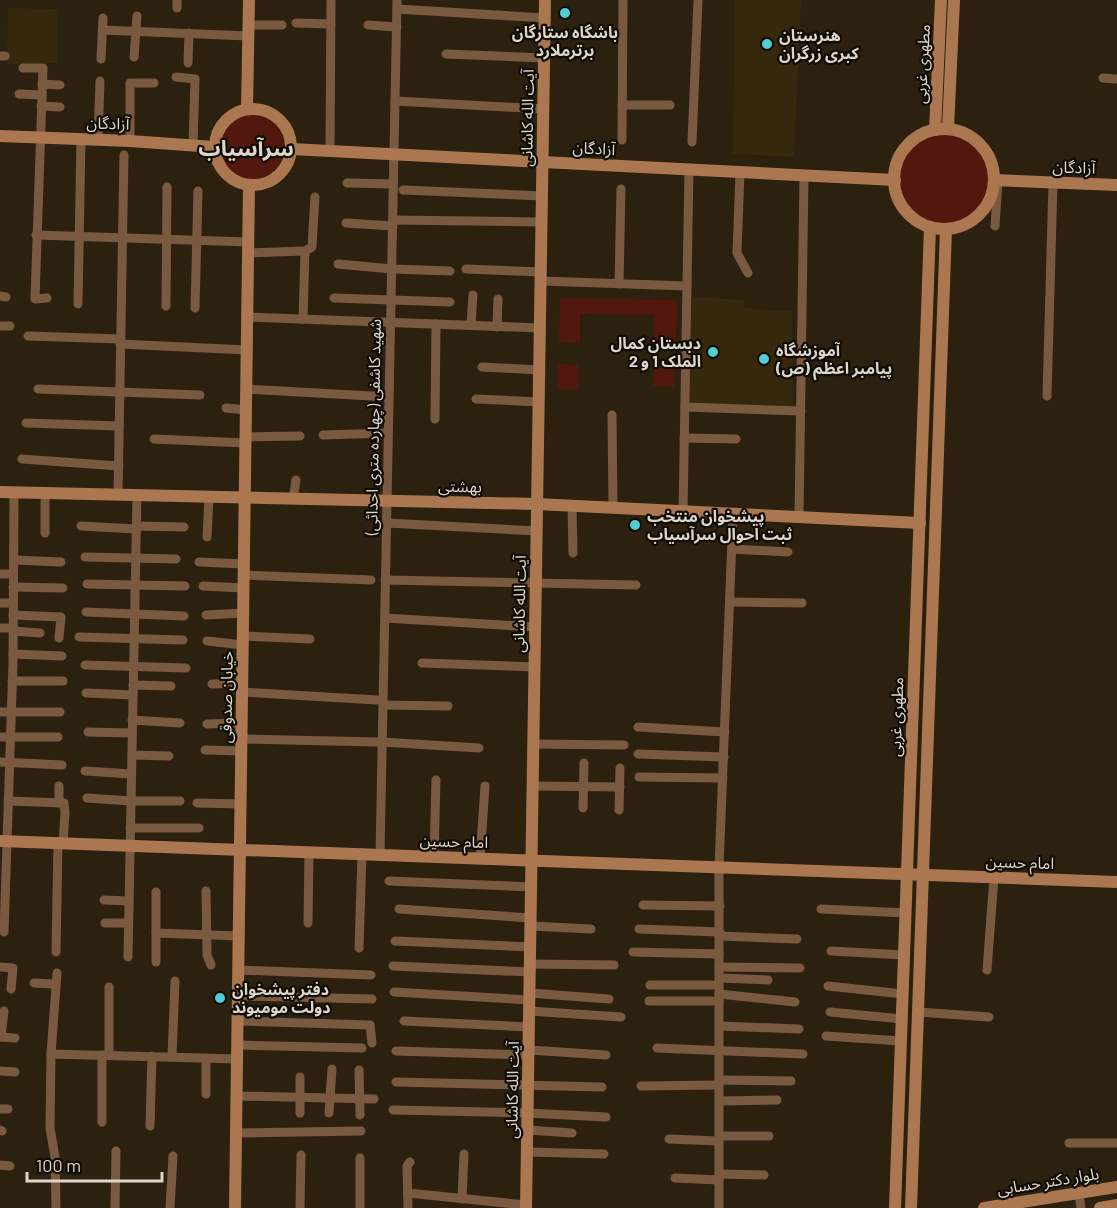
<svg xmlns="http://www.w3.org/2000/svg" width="1117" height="1208" font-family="Barlow,'Noto Sans Arabic',sans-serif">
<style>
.built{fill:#35280d}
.green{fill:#52180d}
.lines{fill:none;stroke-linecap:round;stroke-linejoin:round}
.street{stroke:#7a5941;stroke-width:9}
.secondary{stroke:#ab7750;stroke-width:12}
.poi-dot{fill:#52ccd6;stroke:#100c05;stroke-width:2}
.labels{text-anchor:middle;stroke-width:4.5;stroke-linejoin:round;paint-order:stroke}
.poi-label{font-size:16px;font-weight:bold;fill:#ddd6ca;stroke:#100c05;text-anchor:start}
.street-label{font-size:16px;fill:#ddd6ca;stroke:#100c05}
.district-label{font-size:22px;font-weight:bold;fill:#ddd6ca;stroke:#100c05}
</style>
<rect width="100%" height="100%" fill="#2c210e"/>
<g class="built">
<polygon points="735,0 801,0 794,157 733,154"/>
<polygon points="8,8 58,9 57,63 7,64"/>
<polygon points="692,297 744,300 744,308 792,311 793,408 688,404"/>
</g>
<g class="green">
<circle cx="252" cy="147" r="32"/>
<circle cx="945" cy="178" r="45"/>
<polygon points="560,298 677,300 676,347 654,347 654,315 580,314 580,343 559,342"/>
<polygon points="558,364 578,365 578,389 558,389"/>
<polygon points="654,367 675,368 674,387 653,386"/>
</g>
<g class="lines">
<g class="street">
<polyline points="177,8 177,0"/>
<polyline points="397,9 545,18"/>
<polyline points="296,23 331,24"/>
<polyline points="249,25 282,25"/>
<polyline points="368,25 397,27"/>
<polyline points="102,30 248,36"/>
<polyline points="446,54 544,58"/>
<polyline points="0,56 5,56"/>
<polyline points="134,57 137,16"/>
<polyline points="101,59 103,18"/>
<polyline points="188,63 189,33"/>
<polyline points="23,68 43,68 35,299 47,298"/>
<polyline points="176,77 195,79 193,145"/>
<polyline points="1103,78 1117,79"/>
<polyline points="42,84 60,85"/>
<polyline points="19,94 42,95"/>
<polyline points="395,101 544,109"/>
<polyline points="622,105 670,105"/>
<polyline points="41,106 60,107"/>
<polyline points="98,140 100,81"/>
<polyline points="622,140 623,0"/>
<polyline points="130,141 130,83 154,83"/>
<polyline points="692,142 698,0"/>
<polyline points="330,151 331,0"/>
<polyline points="740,172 737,253 748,273"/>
<polyline points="347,183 393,184"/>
<polyline points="403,190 542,196"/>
<polyline points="393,220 542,222"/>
<polyline points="346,223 393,226"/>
<polyline points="995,226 998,181"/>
<polyline points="36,235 248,242"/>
<polyline points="248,253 305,251 312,247 315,197"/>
<polyline points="338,264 392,269 450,271"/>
<polyline points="466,269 541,272"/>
<polyline points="541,281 687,286"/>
<polyline points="619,284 621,189"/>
<polyline points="0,296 6,297"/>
<polyline points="334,298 450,302"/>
<polyline points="78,304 81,139"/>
<polyline points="166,306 167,187"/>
<polyline points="195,308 198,191"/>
<polyline points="247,317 540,328"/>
<polyline points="303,319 305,251"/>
<polyline points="471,325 473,295"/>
<polyline points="0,326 10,326"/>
<polyline points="497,327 498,299"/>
<polyline points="28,336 120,339"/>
<polyline points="120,344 247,350"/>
<polyline points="482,367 539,370"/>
<polyline points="38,389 200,395"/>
<polyline points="246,389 389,397"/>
<polyline points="1047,396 1053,183"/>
<polyline points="476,399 539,402"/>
<polyline points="685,407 801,411"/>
<polyline points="226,408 246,410"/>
<polyline points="612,415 613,508"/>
<polyline points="435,419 436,324"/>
<polyline points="26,423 119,426"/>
<polyline points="323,435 388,433"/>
<polyline points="245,437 300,436"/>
<polyline points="684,438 736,439"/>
<polyline points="154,439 245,443"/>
<polyline points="22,459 119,466"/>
<polyline points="118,495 124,155"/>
<polyline points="293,499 296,480"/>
<polyline points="572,506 573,553"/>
<polyline points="683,512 689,170"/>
<polyline points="799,517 804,176"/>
<polyline points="387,523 537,531"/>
<polyline points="81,526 136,529"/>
<polyline points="136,526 184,527"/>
<polyline points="45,533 45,493"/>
<polyline points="207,537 209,497"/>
<polyline points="732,549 788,552"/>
<polyline points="85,557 176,559"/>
<polyline points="14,560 61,562"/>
<polyline points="199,562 244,564"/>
<polyline points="0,574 13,574"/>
<polyline points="244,575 371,580"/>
<polyline points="385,580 636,585"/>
<polyline points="87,584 185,586"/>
<polyline points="203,586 243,588"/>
<polyline points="13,587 63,588"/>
<polyline points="730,602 802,603"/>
<polyline points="0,603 13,603"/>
<polyline points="86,612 184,616"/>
<polyline points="13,615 61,617 59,638"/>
<polyline points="206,615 243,613"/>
<polyline points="385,618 535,627"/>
<polyline points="0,628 13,628"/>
<polyline points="13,631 40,633"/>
<polyline points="243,636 310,639"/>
<polyline points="79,637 183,640"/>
<polyline points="207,641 243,645"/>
<polyline points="13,654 62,656"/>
<polyline points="422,663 535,667"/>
<polyline points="85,665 186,668"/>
<polyline points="12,681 63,681"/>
<polyline points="212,684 242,683"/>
<polyline points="133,685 171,686"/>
<polyline points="242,692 377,700"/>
<polyline points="86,693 133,695"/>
<polyline points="383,705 448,706"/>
<polyline points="0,712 60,712"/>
<polyline points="132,720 180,723"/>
<polyline points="207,724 242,723"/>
<polyline points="638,727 725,732"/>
<polyline points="88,732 132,733"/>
<polyline points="0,737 58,737"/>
<polyline points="241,739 377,742"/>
<polyline points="382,742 479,748"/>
<polyline points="533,744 624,745"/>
<polyline points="205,750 241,751"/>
<polyline points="638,754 724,757"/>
<polyline points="132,755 169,756"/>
<polyline points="0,762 62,765"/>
<polyline points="85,771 131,774"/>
<polyline points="639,777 723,778"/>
<polyline points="533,786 620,787"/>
<polyline points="87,798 131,801 180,801"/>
<polyline points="8,801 64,803 65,813 63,843"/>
<polyline points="59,803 59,786"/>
<polyline points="197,803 241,804"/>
<polyline points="583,808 584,763"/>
<polyline points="619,810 620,768"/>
<polyline points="130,828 199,828"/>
<polyline points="380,855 397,0"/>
<polyline points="434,857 436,780"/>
<polyline points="480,859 485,786"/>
<polyline points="389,881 531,887"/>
<polyline points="206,891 207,955 211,965"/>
<polyline points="104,900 129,901"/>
<polyline points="643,905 720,906"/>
<polyline points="399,909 531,918"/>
<polyline points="821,909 906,913"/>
<polyline points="105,923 128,923"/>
<polyline points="308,923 309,852"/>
<polyline points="531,926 591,929"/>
<polyline points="639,929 720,932"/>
<polyline points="4,932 13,663 14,493"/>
<polyline points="156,933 239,936"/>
<polyline points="720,936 797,939"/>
<polyline points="395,941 530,947"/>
<polyline points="359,948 362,854"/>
<polyline points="831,951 904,955"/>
<polyline points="56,952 58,843"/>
<polyline points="633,952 719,954"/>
<polyline points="128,957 137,495"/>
<polyline points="156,962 156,892"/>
<polyline points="530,964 614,965"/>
<polyline points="393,966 530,972"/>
<polyline points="0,967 13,968 11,989"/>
<polyline points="719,967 800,968"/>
<polyline points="238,970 371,975"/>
<polyline points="987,970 994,877"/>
<polyline points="720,978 768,980"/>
<polyline points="34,983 55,984"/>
<polyline points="650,985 719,985"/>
<polyline points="828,986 903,994"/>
<polyline points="109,987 109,1055"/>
<polyline points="394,992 530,1000"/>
<polyline points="530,993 609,999"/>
<polyline points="719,994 795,1002"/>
<polyline points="238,996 372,999"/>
<polyline points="649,1001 719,1001"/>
<polyline points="529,1011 621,1017"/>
<polyline points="830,1012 902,1019"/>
<polyline points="918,1012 989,1017"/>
<polyline points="238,1021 370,1025 372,1043"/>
<polyline points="404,1021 529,1027"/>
<polyline points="719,1026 799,1029"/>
<polyline points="826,1036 901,1041"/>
<polyline points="0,1037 15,1038"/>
<polyline points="1,1037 4,1011"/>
<polyline points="238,1045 362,1048"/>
<polyline points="657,1048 803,1054"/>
<polyline points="529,1050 606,1055"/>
<polyline points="396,1051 529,1055"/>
<polyline points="51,1054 237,1059"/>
<polyline points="172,1057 175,981"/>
<polyline points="359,1070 360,1115"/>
<polyline points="0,1071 15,1072"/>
<polyline points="719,1080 791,1081"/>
<polyline points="396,1082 602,1087"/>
<polyline points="641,1086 719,1085"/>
<polyline points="206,1094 206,1058"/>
<polyline points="237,1096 374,1099"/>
<polyline points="719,1101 777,1100"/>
<polyline points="0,1109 8,1109"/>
<polyline points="393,1110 528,1113 606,1117"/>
<polyline points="300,1113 300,1077"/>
<polyline points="329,1113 332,1069"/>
<polyline points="102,1122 102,1055"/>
<polyline points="150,1126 152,1056"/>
<polyline points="0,1130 2,1131"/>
<polyline points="527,1130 572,1133"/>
<polyline points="236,1133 361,1131"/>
<polyline points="719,1136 769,1136"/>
<polyline points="669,1139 719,1141"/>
<polyline points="1069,1143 1117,1143"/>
<polyline points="527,1152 604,1154"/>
<polyline points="360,1158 360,1208"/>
<polyline points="0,1165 10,1166"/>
<polyline points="719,1174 764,1175"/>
<polyline points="675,1178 719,1180"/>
<polyline points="408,1193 526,1205"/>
<polyline points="1079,1194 1081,1208"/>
<polyline points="462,1199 464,1154"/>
<polyline points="56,1208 55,1157 50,1128 51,1054 57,973"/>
<polyline points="115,1208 116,1151"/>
<polyline points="170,1208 173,1156"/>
<polyline points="300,1208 301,1155"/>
<polyline points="408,1208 407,1166 410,1162"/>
<polyline points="719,1208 719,867 733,514"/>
</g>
<g class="secondary">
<circle cx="253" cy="147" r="38"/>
<polyline points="247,109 249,0"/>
<polyline points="948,129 954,0"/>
<circle cx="944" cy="179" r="50"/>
<polyline points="935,130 941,0"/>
<polyline points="0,136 130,141 214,147"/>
<polyline points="291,149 895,180"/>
<polyline points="994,180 1117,185"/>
<polyline points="0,492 537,504 920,523"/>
<polyline points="0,841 1117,882"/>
<polyline points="235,1208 249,186"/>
<polyline points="526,1208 545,0"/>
<polyline points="895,1208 930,227"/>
<polyline points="911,1208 946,229"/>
<polyline points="984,1208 1117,1187"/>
<polyline points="1100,1208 1117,1205"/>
</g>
</g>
<g class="poi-dot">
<circle cx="565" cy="13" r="6"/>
<circle cx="767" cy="44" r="6"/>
<circle cx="713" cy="352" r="6"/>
<circle cx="764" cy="359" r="6"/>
<circle cx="635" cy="525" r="6"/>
<circle cx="220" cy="998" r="6"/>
</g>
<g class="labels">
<g class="poi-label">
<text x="565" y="38" text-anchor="middle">باشگاه ستارگان<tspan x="565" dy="18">برترملارد</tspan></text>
<text x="779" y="41">هنرستان<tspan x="779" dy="18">کبری زرگران</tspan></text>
<text x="701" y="349" text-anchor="end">دبستان کمال<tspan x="701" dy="18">الملک 1 و 2</tspan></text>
<text x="776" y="356">آموزشگاه<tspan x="776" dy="18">پیامبر اعظم (ص)</tspan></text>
<text x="647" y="522">پیشخوان منتخب<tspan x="647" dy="18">ثبت احوال سرآسیاب</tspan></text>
<text x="232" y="995">دفتر پیشخوان<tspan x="232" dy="18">دولت مومیوند</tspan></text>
</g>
<g class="street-label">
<text transform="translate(922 64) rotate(-87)" y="6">مطهری غربی</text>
<text transform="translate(527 118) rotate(-89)" y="6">آیت الله کاشانی</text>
<text transform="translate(108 123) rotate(2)" y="6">آزادگان</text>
<text transform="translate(594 148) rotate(3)" y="6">آزادگان</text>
<text transform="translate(1074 167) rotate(2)" y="6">آزادگان</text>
<text transform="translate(373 427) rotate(-89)" y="6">شهید کاشفی (چهارده متری احداثی)</text>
<text transform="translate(460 486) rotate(1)" y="6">بهشتی</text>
<text transform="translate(519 604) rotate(-89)" y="6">آیت الله کاشانی</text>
<text transform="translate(226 697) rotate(-89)" y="6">خیابان صدوقی</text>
<text transform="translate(896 717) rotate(-88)" y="6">مطهری غربی</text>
<text transform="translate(454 841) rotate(2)" y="6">امام حسین</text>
<text transform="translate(1020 862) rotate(2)" y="6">امام حسین</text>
<text transform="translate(512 1090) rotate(-89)" y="6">آیت الله کاشانی</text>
<text transform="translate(1048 1181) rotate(-9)" y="6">بلوار دکتر حسابی</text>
</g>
<g class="district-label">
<text x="246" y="156">سرآسیاب</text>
</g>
</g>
<path d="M27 1172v9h135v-9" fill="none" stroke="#ddd6ca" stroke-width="3"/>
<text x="36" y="1172" font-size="18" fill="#ddd6ca" stroke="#100c05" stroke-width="4.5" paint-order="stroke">100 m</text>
</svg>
